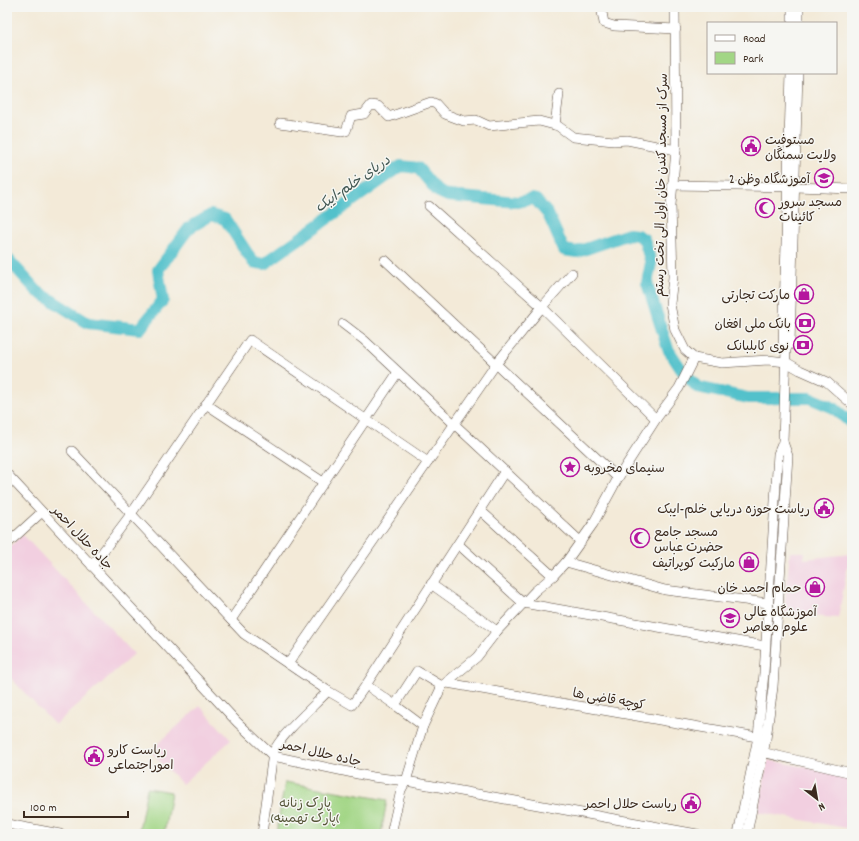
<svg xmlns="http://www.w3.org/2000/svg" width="859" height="841" font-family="Dekko,'Playpen Sans Arabic',sans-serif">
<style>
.built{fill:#f2cfe0}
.green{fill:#a2d685;stroke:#6e8052}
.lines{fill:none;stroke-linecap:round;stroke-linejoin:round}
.river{stroke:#53c1cb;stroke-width:12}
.minor-casing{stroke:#57473a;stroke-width:10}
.minor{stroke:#fff;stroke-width:9}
.labels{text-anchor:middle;stroke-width:3;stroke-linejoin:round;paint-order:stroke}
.poi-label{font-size:13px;fill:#3b2a1e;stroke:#f6f6f2;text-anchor:end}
.street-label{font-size:13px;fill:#3b2a1e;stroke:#f6f6f2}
.park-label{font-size:13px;fill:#555538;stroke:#f6f6f2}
.water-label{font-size:14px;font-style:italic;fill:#425752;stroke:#f6f6f2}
</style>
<rect width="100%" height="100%" fill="#f6f6f2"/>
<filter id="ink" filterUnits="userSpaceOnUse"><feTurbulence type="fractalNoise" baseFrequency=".025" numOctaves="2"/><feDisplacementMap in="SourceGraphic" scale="8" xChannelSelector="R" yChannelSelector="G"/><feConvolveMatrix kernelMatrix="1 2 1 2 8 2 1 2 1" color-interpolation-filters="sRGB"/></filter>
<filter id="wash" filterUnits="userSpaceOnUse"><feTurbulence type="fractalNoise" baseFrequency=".012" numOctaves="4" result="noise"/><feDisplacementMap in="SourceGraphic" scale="16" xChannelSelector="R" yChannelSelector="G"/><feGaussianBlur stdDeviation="0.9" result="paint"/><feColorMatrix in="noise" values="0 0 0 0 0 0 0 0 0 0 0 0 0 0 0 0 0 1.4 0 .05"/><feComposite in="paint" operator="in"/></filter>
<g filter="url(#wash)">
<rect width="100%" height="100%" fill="#f3ead8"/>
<g class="built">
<polygon points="23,535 134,654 55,725 7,674 7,549"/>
<polygon points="790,552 805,552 804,559 850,554 838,618 784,614"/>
<polygon points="200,706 231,740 182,784 150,751"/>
<polygon points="768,760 852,776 852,829 758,812"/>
</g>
<g class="green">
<polygon points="285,782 387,800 381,834 276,834"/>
<polygon points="147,788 171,792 164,834 139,830"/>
</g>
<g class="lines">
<polyline class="river" points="7,258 37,291 88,323 140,329 163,300 158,270 189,228 211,215 225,219 253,262 264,264 401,166 418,168 437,191 448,196 518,202 531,199 536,200 548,214 564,250 577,252 629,234 637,235 644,239 651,263 647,283 668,349 681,369 697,387 748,398 810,398 834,408 852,424"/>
</g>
</g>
<g filter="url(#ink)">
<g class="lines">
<defs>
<g id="minor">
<polyline points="601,7 604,23 614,26 676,29"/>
<polyline points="675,7 676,150 671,205 673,277 670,304 675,330 685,350 694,358"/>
<polyline points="792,23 792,7"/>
<polyline points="799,23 799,7"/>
<polyline points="280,123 342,132 346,131 351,116 364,114 371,105 378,106 389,117 431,102 436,104 445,114 464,121 476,120 489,126 539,121 558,126 573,137 614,141 627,140 676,150"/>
<polyline points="555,125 559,94"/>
<polyline points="672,185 795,187 852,189"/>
<polyline points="429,206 542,307 656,419"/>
<polyline points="385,260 618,478"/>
<polyline points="343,324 364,340 581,542"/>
<polyline points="786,349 783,346 791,73"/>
<polyline points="694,358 722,363 768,360 786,362 800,370 827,382 852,404"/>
<polyline points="206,404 323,482"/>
<polyline points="72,451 244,634 328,691"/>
<polyline points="7,474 237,722 273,756 372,777 406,781 697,834"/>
<polyline points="480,510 553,576"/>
<polyline points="7,544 42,512"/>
<polyline points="458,544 523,603 765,646"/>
<polyline points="566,562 665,590 768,603"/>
<polyline points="92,566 131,514 250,340 428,462"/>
<polyline points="431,584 497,631"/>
<polyline points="231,620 398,372"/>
<polyline points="288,664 496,364 542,307 572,273"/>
<polyline points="447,683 763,738"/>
<polyline points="366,685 505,471"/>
<polyline points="395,705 423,726"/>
<polyline points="757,751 852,773"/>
<polyline points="7,824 60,834"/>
<path d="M262,834L273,753C280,735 314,706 328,691L352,705L366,685L395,705L417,671L442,686L477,657L497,631L535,591L553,576L566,562L593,524L618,478L656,419L679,388L694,358"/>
<polyline points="391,834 401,790 406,781 423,726 442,686"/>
<polyline points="738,834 758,737 764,673 778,454 783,442 786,349 790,343 798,73"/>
<polyline points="747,834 766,739 773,687 788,456 783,442"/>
</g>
</defs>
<use href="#minor" class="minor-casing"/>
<use href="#minor" class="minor"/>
</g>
</g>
<defs>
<symbol id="civic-ring" viewBox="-11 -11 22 22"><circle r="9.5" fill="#f6f6f2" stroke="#b5179e" stroke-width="1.5"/><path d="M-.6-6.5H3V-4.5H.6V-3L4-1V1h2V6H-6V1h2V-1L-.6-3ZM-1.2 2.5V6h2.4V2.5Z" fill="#b5179e"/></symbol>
<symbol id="school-ring" viewBox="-11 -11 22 22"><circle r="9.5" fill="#f6f6f2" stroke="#b5179e" stroke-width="1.5"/><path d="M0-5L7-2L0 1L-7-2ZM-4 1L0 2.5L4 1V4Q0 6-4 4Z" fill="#b5179e"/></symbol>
<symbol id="mosque-ring" viewBox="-11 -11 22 22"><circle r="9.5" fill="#f6f6f2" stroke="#b5179e" stroke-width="1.5"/><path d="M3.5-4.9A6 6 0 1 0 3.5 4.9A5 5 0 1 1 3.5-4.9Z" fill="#b5179e"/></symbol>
<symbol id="shop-ring" viewBox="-11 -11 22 22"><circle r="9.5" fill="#f6f6f2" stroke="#b5179e" stroke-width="1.5"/><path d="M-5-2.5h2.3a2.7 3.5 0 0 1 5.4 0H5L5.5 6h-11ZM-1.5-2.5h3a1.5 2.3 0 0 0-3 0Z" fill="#b5179e"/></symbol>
<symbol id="bank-ring" viewBox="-11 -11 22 22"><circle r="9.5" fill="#f6f6f2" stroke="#b5179e" stroke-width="1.5"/><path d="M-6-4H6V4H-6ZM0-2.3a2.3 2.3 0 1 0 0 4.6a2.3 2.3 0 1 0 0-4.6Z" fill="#b5179e"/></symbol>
<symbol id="sight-ring" viewBox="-11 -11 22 22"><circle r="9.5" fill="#f6f6f2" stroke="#b5179e" stroke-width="1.5"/><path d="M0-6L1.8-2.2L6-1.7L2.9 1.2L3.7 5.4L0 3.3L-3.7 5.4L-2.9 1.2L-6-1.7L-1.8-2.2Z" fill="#b5179e"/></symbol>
</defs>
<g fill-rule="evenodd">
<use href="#civic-ring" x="740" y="135" width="22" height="22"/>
<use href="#school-ring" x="813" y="167" width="22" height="22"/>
<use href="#mosque-ring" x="754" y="197" width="22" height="22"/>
<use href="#shop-ring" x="793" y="283" width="22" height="22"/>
<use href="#bank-ring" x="794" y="312" width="22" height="22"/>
<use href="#bank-ring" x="792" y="334" width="22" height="22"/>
<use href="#sight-ring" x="559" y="456" width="22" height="22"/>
<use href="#civic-ring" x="813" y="497" width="22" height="22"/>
<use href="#mosque-ring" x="629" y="527" width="22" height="22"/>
<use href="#shop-ring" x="738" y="551" width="22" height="22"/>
<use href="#shop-ring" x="804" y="576" width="22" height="22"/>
<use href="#school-ring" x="719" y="607" width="22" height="22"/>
<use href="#civic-ring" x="83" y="745" width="22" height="22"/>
<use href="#civic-ring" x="680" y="792" width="22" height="22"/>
</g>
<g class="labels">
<g class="poi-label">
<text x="765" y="144" text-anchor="start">مستوفیت<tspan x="765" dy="15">ولایت سمنگان</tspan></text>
<text x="810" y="183">آموزشگاه وظن 2</text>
<text x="779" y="206" text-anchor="start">مسجد سرور<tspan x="779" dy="15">کائینات</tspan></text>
<text x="790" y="299">مارکت تجارتی</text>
<text x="791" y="328">بانک ملی افغان</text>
<text x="789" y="350">نوی کابلبانک</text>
<text x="584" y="472" text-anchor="start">سنیمای مخروبه</text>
<text x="810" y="513">ریاست حوزه دریایی خلم-ایبک</text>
<text x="654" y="536" text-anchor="start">مسجد جامع<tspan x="654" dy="15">حضرت عباس</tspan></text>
<text x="735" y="567">مارکیت کوپراتیف</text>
<text x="801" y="592">حمام احمد خان</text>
<text x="744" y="616" text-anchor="start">آموزشگاه عالی<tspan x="744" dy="15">علوم معاصر</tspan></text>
<text x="108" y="754" text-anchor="start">ریاست کارو<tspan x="108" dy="15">اموراجتماعی</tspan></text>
<text x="677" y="808">ریاست حلال احمر</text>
</g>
<g class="street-label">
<text transform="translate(660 185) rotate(-89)" y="5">سرک از مسجد کندن خان اول الی تخت رستم</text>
<text transform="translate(83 537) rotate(47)" y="5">جاده حلال احمر</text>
<text transform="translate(609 698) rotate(10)" y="5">کوچه قاضی ها</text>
<text transform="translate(321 752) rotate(13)" y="5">جاده حلال احمر</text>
</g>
<g class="park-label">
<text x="305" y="807">پارک زنانه<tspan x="305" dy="15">(پارک تهمینه(</tspan></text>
</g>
<g class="water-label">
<text transform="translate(352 183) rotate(-35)" y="5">دریای خلم-ایبک</text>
</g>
</g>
<rect width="859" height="841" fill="none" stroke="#f6f6f2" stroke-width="24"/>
<rect x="707" y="22" width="130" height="52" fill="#f6f6f2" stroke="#aba49d"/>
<rect x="715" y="35" width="20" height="6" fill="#ffffff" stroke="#aba49d"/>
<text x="743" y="42" font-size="12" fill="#3b2a1e">Road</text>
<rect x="715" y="52" width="20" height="12" fill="#a2d685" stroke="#aba49d"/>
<text x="743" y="62" font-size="12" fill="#3b2a1e">Park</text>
<g transform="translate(817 799) rotate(149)" stroke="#f6f6f2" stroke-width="3" paint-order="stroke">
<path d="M0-3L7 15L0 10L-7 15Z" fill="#3b2a1e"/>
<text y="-6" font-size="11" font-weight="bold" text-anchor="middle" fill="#3b2a1e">N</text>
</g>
<path d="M24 811v6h104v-6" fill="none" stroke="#3b2a1e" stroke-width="2"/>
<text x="30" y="811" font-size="12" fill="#3b2a1e" stroke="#f6f6f2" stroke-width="3" paint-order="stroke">100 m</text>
</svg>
